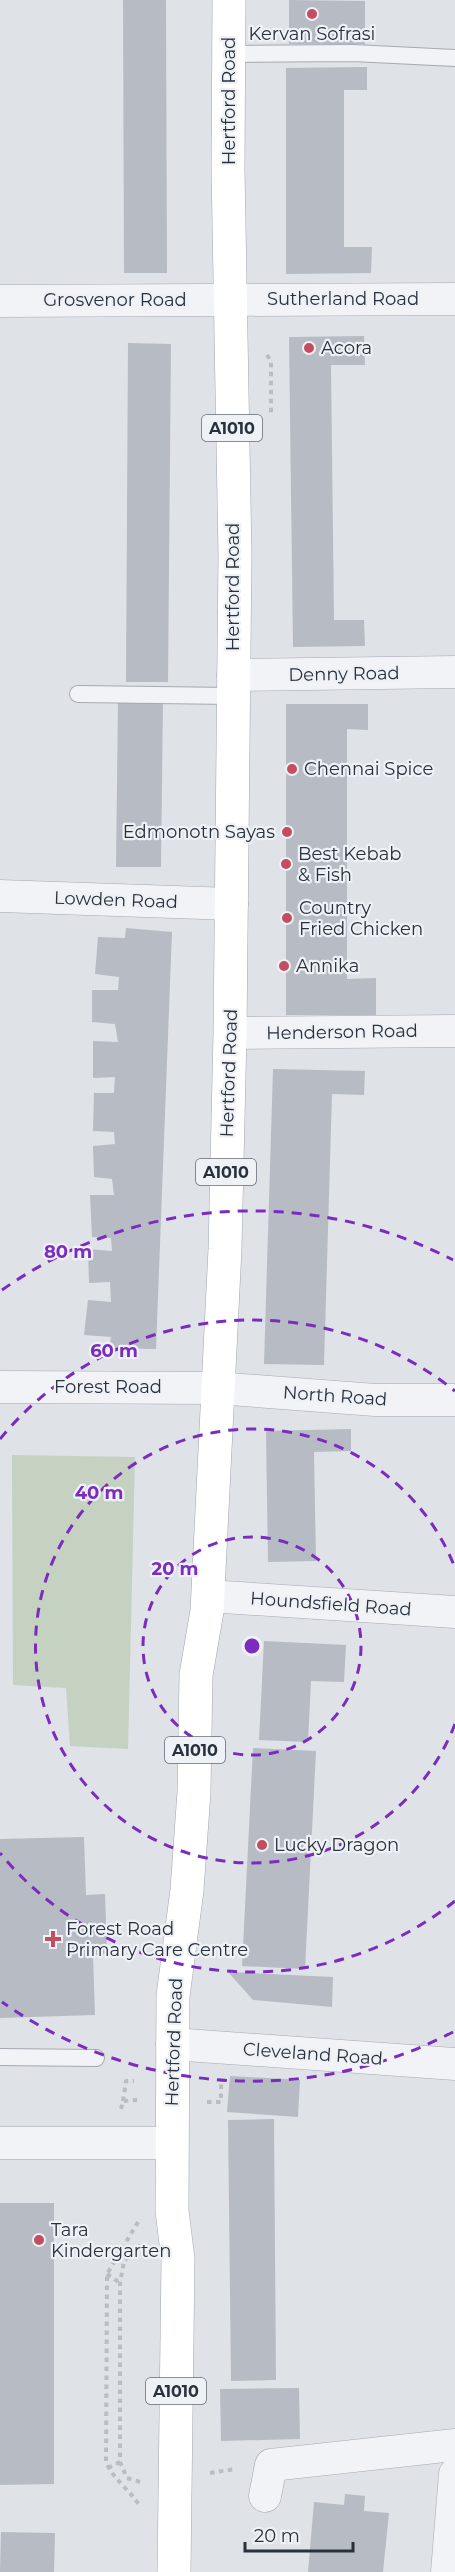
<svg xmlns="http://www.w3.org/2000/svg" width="455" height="2572" font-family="Montserrat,sans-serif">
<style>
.green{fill:#c5d1c1}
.building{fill:#b7bcc4}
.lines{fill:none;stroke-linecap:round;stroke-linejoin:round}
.service-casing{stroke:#a5a9b1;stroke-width:18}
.minor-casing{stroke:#a5a9b1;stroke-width:33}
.primary-casing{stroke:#9fa7b2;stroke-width:34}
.path{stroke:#babdc2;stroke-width:4;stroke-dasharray:4.5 4.5;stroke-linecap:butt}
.service{stroke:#f2f3f6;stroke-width:16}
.minor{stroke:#f2f3f6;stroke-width:32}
.primary{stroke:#fff;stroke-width:33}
.ring{fill:none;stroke:#7b2cbf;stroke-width:3;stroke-dasharray:10 8}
.poi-dot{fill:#c44d60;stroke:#eef1f5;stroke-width:2}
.labels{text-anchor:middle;stroke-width:4.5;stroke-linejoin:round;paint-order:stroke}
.shield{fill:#eef1f5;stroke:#646b74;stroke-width:1.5}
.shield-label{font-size:16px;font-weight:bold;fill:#29313d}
.poi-label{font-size:18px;fill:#29313d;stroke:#eef1f5;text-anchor:start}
.street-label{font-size:18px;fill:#29313d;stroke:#eef1f5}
.centre{fill:#7b2cbf;stroke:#eef1f5;stroke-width:3}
.ring-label{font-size:18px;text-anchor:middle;font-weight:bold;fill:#7b2cbf;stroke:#eef1f5;stroke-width:4.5;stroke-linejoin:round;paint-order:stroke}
</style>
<rect width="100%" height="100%" fill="#dfe2e7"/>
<polygon class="green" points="12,1455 135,1457 128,1749 70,1746 66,1688 13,1685"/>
<g class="building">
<polygon points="123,0 166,0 167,273 124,273"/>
<polygon points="289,0 365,1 365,44 289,44"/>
<polygon points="367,67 367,90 344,90 344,247 372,247 371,273 286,274 286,68"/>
<polygon points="364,336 365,365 331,365 334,620 364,620 365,646 293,647 289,337"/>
<polygon points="128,343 171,344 168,682 126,682"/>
<polygon points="118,699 163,699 161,867 116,867"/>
<polygon points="286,704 368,704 368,730 347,729 347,979 376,978 376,1015 286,1015"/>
<polygon points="126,928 172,932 156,1349 109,1348 111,1337 84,1335 88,1300 111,1302 110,1282 89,1283 88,1249 112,1251 111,1238 92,1237 90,1195 114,1195 112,1179 94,1177 93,1146 115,1144 114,1132 93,1131 94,1093 114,1093 115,1077 93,1078 93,1041 118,1042 115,1024 92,1022 92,990 118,990 119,977 95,974 98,937 125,938"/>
<polygon points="273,1069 365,1071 364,1095 332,1094 324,1365 264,1364"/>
<polygon points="351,1429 351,1451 314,1452 316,1561 268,1562 266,1431"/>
<polygon points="264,1641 346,1645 344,1682 311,1681 308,1742 259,1740"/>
<polygon points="253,1748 316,1751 305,1969 242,1966"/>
<polygon points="84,1837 86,1895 105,1894 107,1954 93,1955 95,2015 0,2018 0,1839"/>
<polygon points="228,1972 333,1977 332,2007 253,2000"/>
<polygon points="230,2076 300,2080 298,2117 227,2112"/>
<polygon points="274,2119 276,2380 231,2381 228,2120"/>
<polygon points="0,2203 54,2203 54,2484 0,2485"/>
<polygon points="299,2388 300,2439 221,2441 220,2389"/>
<polygon points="345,2494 365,2496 364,2511 389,2513 383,2572 308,2572 314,2502 344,2505"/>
<polygon points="1,2532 55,2533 54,2572 0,2572"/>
</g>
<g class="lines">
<defs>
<g id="service">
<polyline points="229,54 353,53 455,58"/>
<polyline points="78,694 233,696"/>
<polyline points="0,2057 96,2058"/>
</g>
<g id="minor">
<polyline points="0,301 455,299"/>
<polyline points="233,675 455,672"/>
<polyline points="0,896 232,904"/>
<polyline points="230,1033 455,1031"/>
<polyline points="0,1387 216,1388 375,1400 455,1400"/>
<polyline points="208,1596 455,1612"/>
<polyline points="172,2044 455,2064"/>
<polyline points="0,2143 171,2143"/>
<polyline points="265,2496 271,2465 455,2445"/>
<polyline points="447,2572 455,2474"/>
</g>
<polyline id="primary" points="174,2572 178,2259 172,2211 173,1996 187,1890 194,1792 196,1675 207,1611 225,1249 230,1033 235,556 228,169 229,0"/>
</defs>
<use href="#service" class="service-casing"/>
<use href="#minor" class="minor-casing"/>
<use href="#primary" class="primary-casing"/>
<g class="path">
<polyline points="267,355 271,361 271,415"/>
<polyline points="123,2101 126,2081 134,2081"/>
<polyline points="207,2102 221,2102 221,2081"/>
<polyline points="121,2109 123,2101 137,2100"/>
<path d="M138,2222L107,2274L106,2462C113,2479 129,2489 139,2505"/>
<polyline points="107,2274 120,2283"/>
<polyline points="108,2468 120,2462"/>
<polyline points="210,2473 235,2469"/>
<polyline points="140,2482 127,2478 120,2462 120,2283 124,2261 141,2245"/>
</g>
<use href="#service" class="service"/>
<use href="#minor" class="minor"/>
<use href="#primary" class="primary"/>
</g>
<g class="ring">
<circle cx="252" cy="1646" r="109"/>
<path d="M455 1724A217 217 0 1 1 455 1568"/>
<path d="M455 1901A326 326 0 0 1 0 1853M0 1439A326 326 0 0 1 455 1391"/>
<path d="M453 2032A435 435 0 0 1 2 2002M2 1290A435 435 0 0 1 453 1260"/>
</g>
<g class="poi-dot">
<circle cx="312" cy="14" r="6"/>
<circle cx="309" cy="348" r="6"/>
<circle cx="292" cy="769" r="6"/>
<circle cx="287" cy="832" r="6"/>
<circle cx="286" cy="864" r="6"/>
<circle cx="287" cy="918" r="6"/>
<circle cx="284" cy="966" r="6"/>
<circle cx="262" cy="1845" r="6"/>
<path d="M50 1930h6v6h6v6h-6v6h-6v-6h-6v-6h6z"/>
<circle cx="39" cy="2240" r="6"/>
</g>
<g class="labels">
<g class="shield">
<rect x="202" y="415" width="60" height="26" rx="4.5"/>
<rect x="196" y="1159" width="60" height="26" rx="4.5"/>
<rect x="165" y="1737" width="60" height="26" rx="4.5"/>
<rect x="146" y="2378" width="60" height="26" rx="4.5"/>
</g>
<g class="shield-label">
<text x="232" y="434">A1010</text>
<text x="226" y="1178">A1010</text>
<text x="195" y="1756">A1010</text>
<text x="176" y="2397">A1010</text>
</g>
<g class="poi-label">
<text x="312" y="40" text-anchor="middle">Kervan Sofrasi</text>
<text x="321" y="354">Acora</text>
<text x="304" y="775">Chennai Spice</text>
<text x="275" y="838" text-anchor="end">Edmonotn Sayas</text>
<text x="298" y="860">Best Kebab<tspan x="298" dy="21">&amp; Fish</tspan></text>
<text x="299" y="914">Country<tspan x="299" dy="21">Fried Chicken</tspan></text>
<text x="296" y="972">Annika</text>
<text x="274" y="1851">Lucky Dragon</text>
<text x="66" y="1935">Forest Road<tspan x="66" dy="21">Primary Care Centre</tspan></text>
<text x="51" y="2236">Tara<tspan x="51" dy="21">Kindergarten</tspan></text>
</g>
<g class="street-label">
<text transform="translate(229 101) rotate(-90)" y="6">Hertford Road</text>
<text x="343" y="305">Sutherland Road</text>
<text x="115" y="306">Grosvenor Road</text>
<text transform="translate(233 587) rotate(-90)" y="6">Hertford Road</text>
<text transform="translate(344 674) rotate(-1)" y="6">Denny Road</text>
<text transform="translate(116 900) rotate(2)" y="6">Lowden Road</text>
<text transform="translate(342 1032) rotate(-1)" y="6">Henderson Road</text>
<text transform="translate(229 1073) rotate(-88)" y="6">Hertford Road</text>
<text x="108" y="1393">Forest Road</text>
<text transform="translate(335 1396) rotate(4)" y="6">North Road</text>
<text transform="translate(331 1604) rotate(4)" y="6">Houndsfield Road</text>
<text transform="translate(174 2042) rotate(-88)" y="6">Hertford Road</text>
<text transform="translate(313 2054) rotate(4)" y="6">Cleveland Road</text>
</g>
</g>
<circle cx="252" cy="1646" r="9" class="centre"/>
<g class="ring-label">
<text x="68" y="1258">80 m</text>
<text x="114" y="1357">60 m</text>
<text x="99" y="1499">40 m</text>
<text x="175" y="1575">20 m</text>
</g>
<path d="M245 2542v9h108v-9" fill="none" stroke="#29313d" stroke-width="3"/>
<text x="254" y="2542" font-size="18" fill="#29313d" stroke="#eef1f5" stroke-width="4.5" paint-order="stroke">20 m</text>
</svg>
